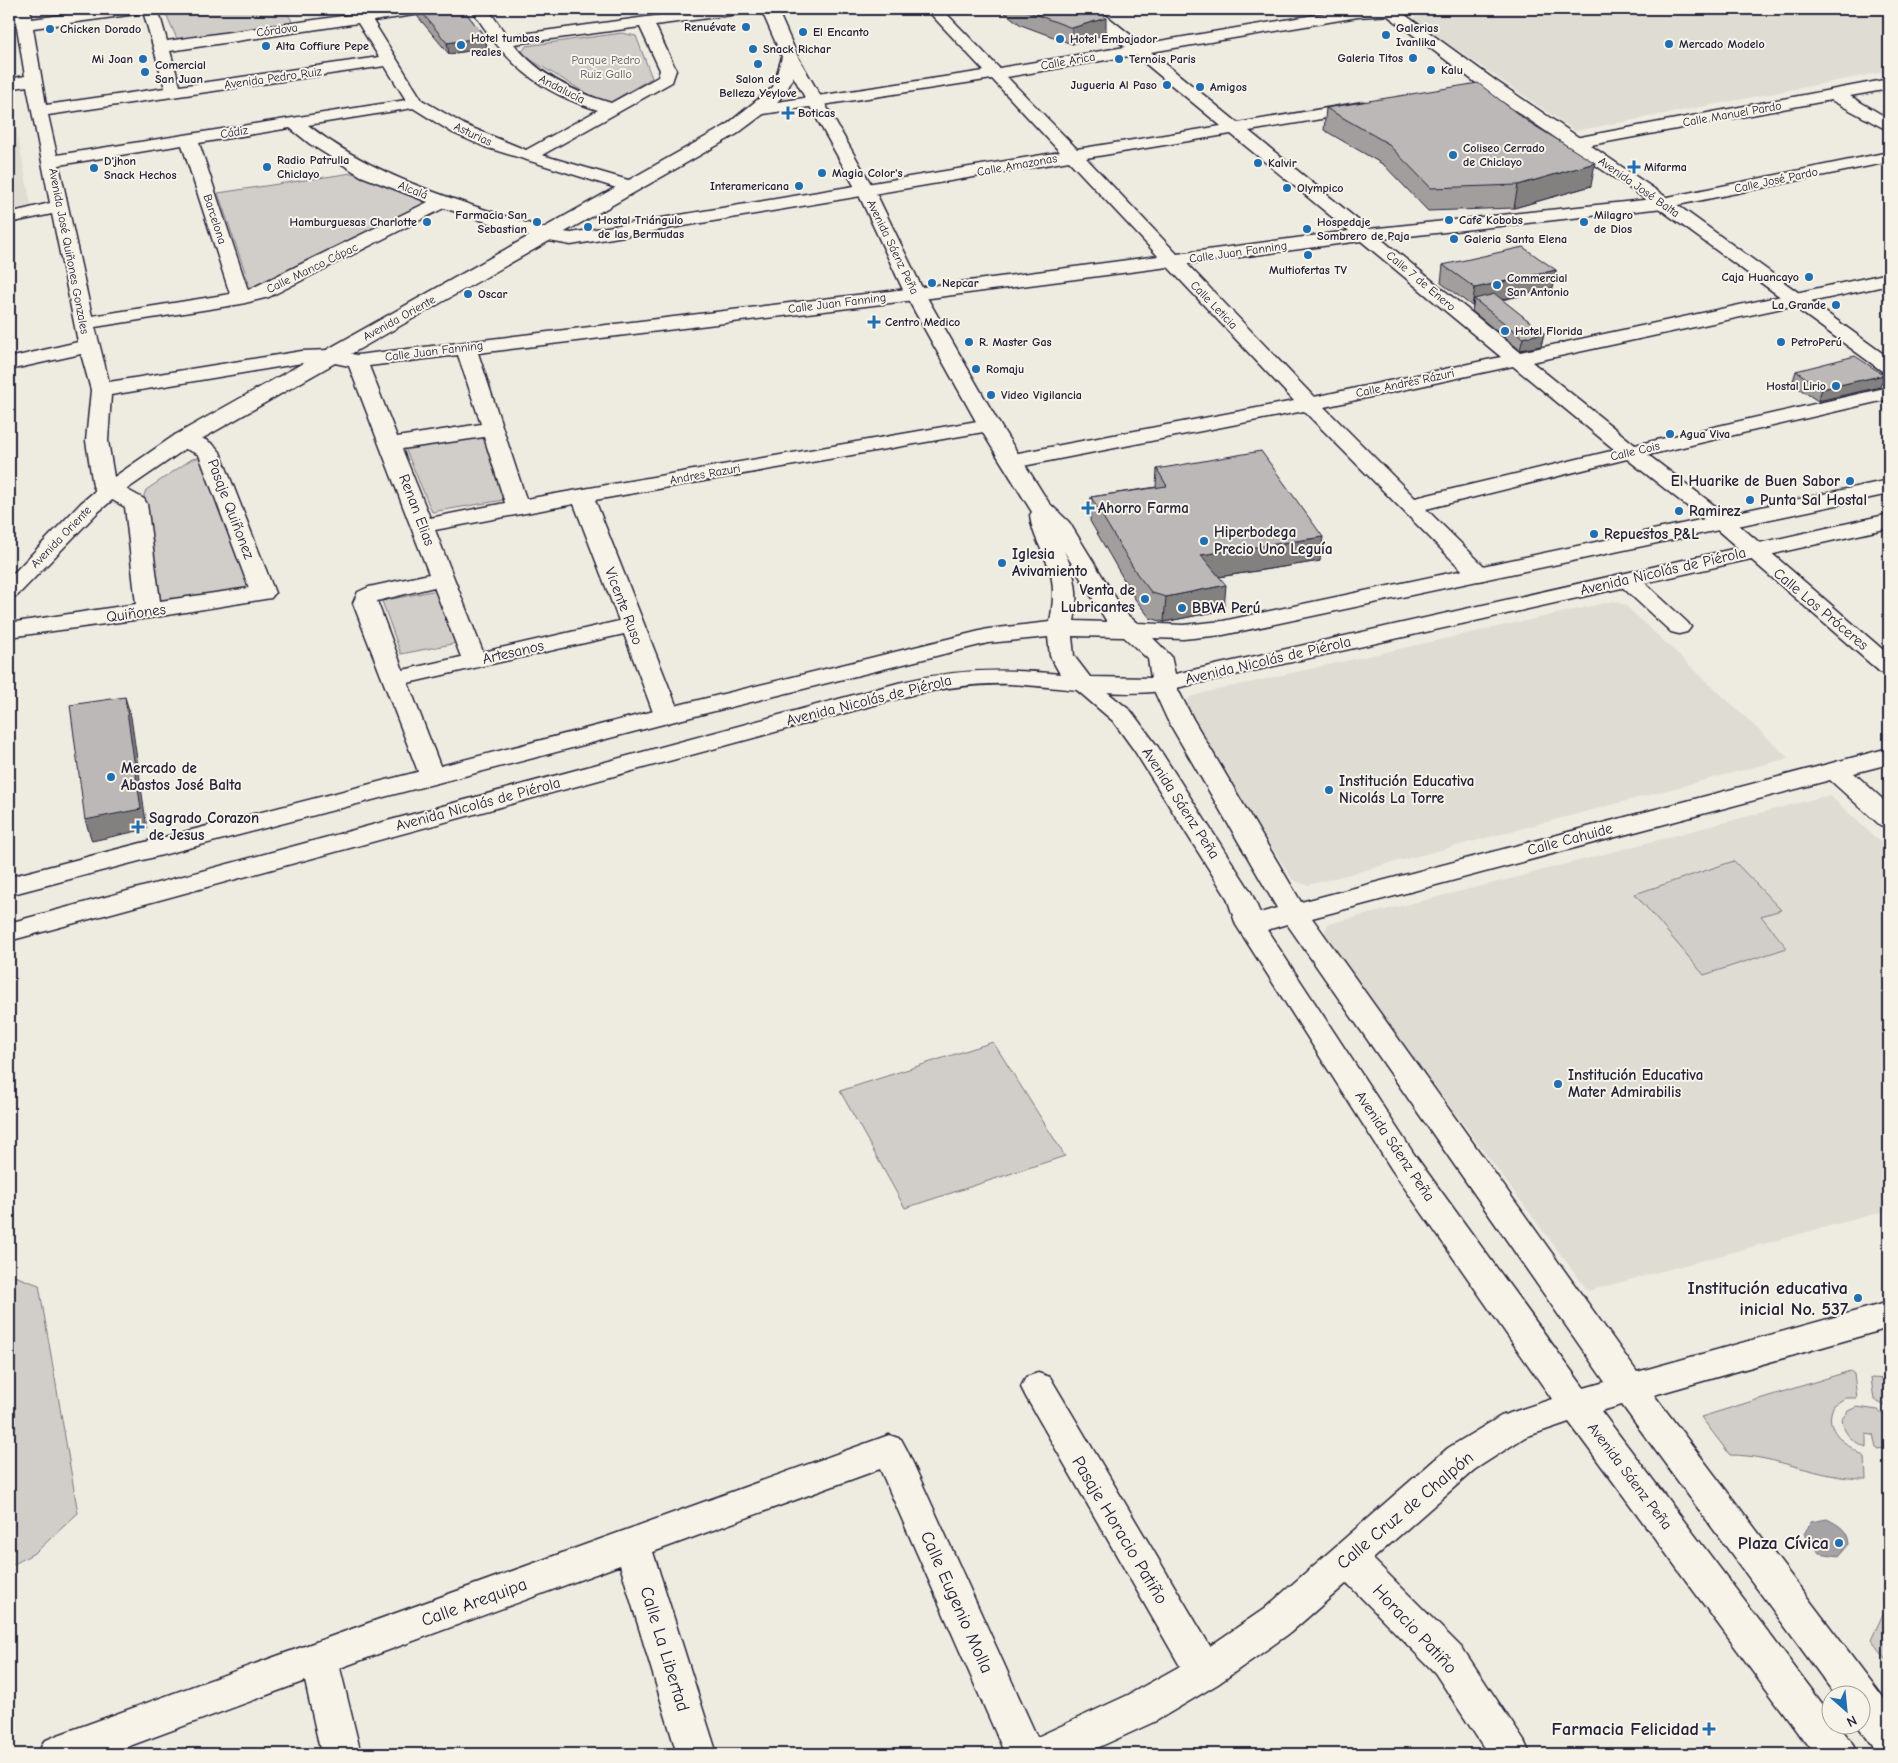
<svg xmlns="http://www.w3.org/2000/svg" width="1898" height="1763" font-family="'Comic Neue',sans-serif">
<style>
.built{fill:#dfdcd4}
.green{fill:#d1cdc9;stroke:#7a7882}
.water{fill:#a6a3a6;stroke:#716f7b}
.lines{fill:none;stroke-linecap:round;stroke-linejoin:round}
.minor-casing{stroke:#22223b;stroke-width:3}
.major-casing{stroke:#22223b;stroke-width:3}
.minor{fill:#f7f3e8;fill-rule:evenodd}
.major{fill:#f7f3e8;fill-rule:evenodd}
.wall{fill:#a19e9d;stroke:#22223b}
.shaded-wall{fill:#838180;stroke:#22223b}
.building{fill:#bbb8b7;stroke:#22223b}
.poi-dot{fill:#1f6fb2;stroke:#f7f3e8;stroke-width:2}
.labels{text-anchor:middle;stroke-width:4;stroke-linejoin:round;paint-order:stroke}
.far-poi-label{font-size:12px;font-weight:bold;fill:#22223b;stroke:#f7f3e8;text-anchor:start}
.far-street-label{font-size:12px;fill:#22223b;stroke:#f7f3e8}
.far-park-label{font-size:12px;fill:#575566;stroke:#f7f3e8}
.poi-label{font-size:15px;font-weight:bold;fill:#22223b;stroke:#f7f3e8;text-anchor:start}
.street-label{font-size:15px;fill:#22223b;stroke:#f7f3e8}
.near-poi-label{font-size:18px;font-weight:bold;fill:#22223b;stroke:#f7f3e8;text-anchor:end}
.near-street-label{font-size:18px;fill:#22223b;stroke:#f7f3e8}
</style>
<rect width="100%" height="100%" fill="#eeebe1"/>
<filter id="ink" filterUnits="userSpaceOnUse"><feTurbulence type="fractalNoise" baseFrequency=".02" numOctaves="2"/><feDisplacementMap in="SourceGraphic" scale="10" xChannelSelector="R" yChannelSelector="G"/><feConvolveMatrix kernelMatrix="1 2 1 2 8 2 1 2 1" color-interpolation-filters="sRGB"/></filter>
<g filter="url(#ink)">
<g class="built">
<polygon points="1465,9 1889,9 1889,71 1575,131 1411,18"/>
<polygon points="14,117 31,205 9,213 9,118"/>
<polygon points="1614,601 1625,605 1789,758 1308,885 1293,880 1183,710 1190,697 1203,693"/>
<polygon points="1829,795 1889,850 1889,1210 1588,1291 1323,936 1328,924 1506,880"/>
</g>
<g class="green">
<polygon points="164,9 285,9 293,23 177,39"/>
<polygon points="622,33 636,36 652,78 609,103 599,101 521,54 526,46"/>
<polygon points="352,173 428,202 262,288 251,289 218,193"/>
<polygon points="484,436 504,500 432,512 405,448"/>
<polygon points="201,457 256,588 154,603 144,495 146,490 192,459"/>
<polygon points="437,590 457,643 401,654 382,601"/>
<polygon points="1734,861 1781,910 1761,916 1787,948 1704,975 1635,894"/>
<polygon points="993,1042 1065,1156 905,1208 840,1091"/>
<polygon points="9,1274 39,1285 78,1513 36,1552 9,1567"/>
<path d="M1850,1371L1854,1374L1857,1398H1845L1834,1405C1821,1430 1847,1445 1865,1457L1866,1479C1819,1479 1776,1455 1730,1455L1701,1417Z"/>
<polygon points="1871,1378 1889,1379 1889,1408 1874,1400"/>
<path d="M1857,1407L1878,1410L1888,1417L1889,1446L1879,1449L1876,1447L1873,1435L1866,1434V1447C1853,1442 1843,1434 1842,1419L1848,1411Z"/>
<polygon points="1889,1601 1889,1663 1871,1640"/>
</g>
<path class="water" d="M1827,1519C1839,1525 1848,1530 1849,1544L1839,1556L1819,1553L1804,1534L1811,1522Z"/>
<g class="lines">
<defs>
<g id="minor">
<path d="M14,9H30L32,19L105,9H158L167,41L391,9H429L426,12L421,14L373,21L422,100L465,125L526,150L598,110C539,93 503,61 472,9H488L507,36L706,9H747L744,12L739,14L655,25L676,70L672,82L542,155L635,182L638,186L635,190H623L485,147L453,133L413,108L308,125C362,167 422,189 486,210C514,219 542,229 571,233L1060,152L992,79L757,115L751,114L749,110L751,106L757,105L984,71L926,9H942L999,68L1125,47L1081,9H1098L1142,44L1350,9H1417L1414,12L1409,14L1358,17L1151,52L1238,123L1363,102L1369,103L1371,107L1369,111L1249,131L1369,229L1663,198L1889,152V162L1663,208L1381,239L1520,352L1889,273V285L1532,362L1635,445L1889,387V399L1648,455L1731,518L1889,655V674L1880,672L1715,528L1627,459L1426,509L1487,569L1491,574L1487,579L1479,581L1471,579L1304,411L1013,468L1005,466L1002,461L1005,456L1013,454L1294,401L1168,267L915,300L478,353L526,499L989,419L997,420L1000,425L997,430L989,431L595,500L680,715L676,720L667,723L658,720L654,715L624,634L408,683L444,776L440,782L431,784L422,782L353,603L358,592L369,587L429,574L349,366L330,362L302,363L111,395L108,441L115,483L144,499L147,504L160,601L249,588L199,455C191,450 178,448 172,440L175,435C190,432 211,439 220,452L275,593L271,598L149,618L9,637V623L136,604L125,507L96,491L93,486L86,441L91,390L81,354L9,370V358L78,342L52,214L9,223V213L50,203L27,86L9,89V79L25,76ZM143,11L165,88L46,105L33,28L136,14ZM358,23L379,57L180,86L170,51ZM640,27L660,70L658,77L611,103C573,92 539,75 514,44ZM1135,55L1221,126L1077,149L1007,77ZM385,66L406,100L57,155L48,115ZM290,128L310,144L361,176L428,202L248,290L199,143ZM1231,134L1349,231L1177,254L1086,158ZM182,145L230,294L92,316L59,165ZM1069,161L1158,256L915,288L357,355L330,350L302,351L109,382L95,327L241,304L269,297L444,208L538,239L571,245ZM1361,241L1501,357L1314,397L1187,264ZM458,355L481,424L397,437L369,366ZM1513,366L1615,450L1415,498L1324,407ZM484,437L505,503L430,518L402,449ZM574,504L619,621L483,652L435,530ZM434,587L461,657L403,670L377,601Z"/>
<polygon points="1889,79 1889,89 1850,96 1889,119 1889,131 1831,100 1575,148 1569,147 1566,143 1569,139 1575,138"/>
<polygon points="1628,573 1636,575 1687,622 1691,627 1687,632 1679,634 1671,632 1620,585 1616,580 1620,575"/>
<path d="M1163,677L1172,679L1175,684L1193,719L1301,902L1889,748V764L1854,773L1889,805V827L1880,825L1830,780L1312,918L1637,1372L1889,1302V1328L1654,1395L1889,1705V1754L1875,1749L1858,1726H1860V1696H1836L1622,1405L1601,1411L1830,1714V1726H1839L1851,1741L1857,1754H1814L1569,1422L1525,1437L1474,1470L1373,1559L1463,1649L1524,1741L1530,1754H1488L1435,1673L1347,1583L1290,1633L1218,1684L1156,1721L1084,1754H1005L880,1469L653,1552L717,1754H677L620,1565L340,1668L361,1754H321L305,1681L108,1754H38L44,1741L58,1735L889,1435L901,1439L907,1450L1037,1737L1128,1695L1180,1666L1026,1397L1021,1387L1026,1377L1038,1373L1050,1377L1210,1646L1264,1609L1448,1448L1501,1416L1552,1399L1392,1170L1236,925L1227,898L1134,750L1113,721L1071,685L1074,680L1083,678L1092,680L1131,711L1158,747L1251,892L1260,913L1277,908L1167,719L1151,684L1154,679ZM1287,924L1605,1382L1584,1388L1414,1154L1267,930Z"/>
</g>
<g id="major">
<path d="M761,9H777L798,57L875,191L925,294L1000,425L1049,503L1069,522L1125,613L1137,623L1183,625L1223,621L1889,480V494L1223,635L1183,639L1153,638L1171,656L1175,674L1889,514V528L1163,691C1111,697 1062,687 1010,684C977,683 943,688 911,695L9,941V923L898,683C953,669 1005,668 1060,674L1050,656L1048,637L988,643L675,721L9,895V877L658,710L988,629L1050,622C1053,605 1055,588 1050,571C1044,552 1032,536 1030,515L1032,512L978,425L905,294L857,191L793,76C785,103 758,117 737,134L191,445L117,496L97,513L17,596L9,598V578L81,503L101,486L175,435L725,126L773,87L782,57ZM1064,551L1104,617L1107,622L1074,621C1079,596 1076,575 1064,551ZM1072,636L1124,637L1148,659L1151,678L1090,677L1074,656Z"/>
<polygon points="1379,9 1397,9 1496,81 1669,199 1889,358 1889,373 1882,371 1657,207 1484,89"/>
</g>
</defs>
<use href="#minor" class="minor-casing"/>
<use href="#major" class="major-casing"/>
<use href="#minor" class="minor"/>
<use href="#major" class="major"/>
</g>
<g class="wall">
<polygon points="417,9 463,9 485,37 487,48 449,54 418,17"/>
<polygon points="1000,9 1096,9 1106,34 1072,44 1021,25"/>
<polygon points="1326,108 1591,186 1514,208 1428,211 1384,165 1324,130"/>
<polygon points="1443,265 1556,270 1553,288 1502,300 1544,333 1541,346 1520,350 1472,311 1473,306 1472,306 1441,283"/>
<polygon points="1796,371 1884,375 1880,387 1818,401 1792,384"/>
<polygon points="1157,469 1320,561 1219,577 1224,610 1164,622 1150,618 1135,599 1090,521 1091,497 1156,487"/>
</g>
<g class="shaded-wall">
<polygon points="1106,18 1106,34 1072,44 1072,28"/>
<polygon points="485,37 487,48 449,54 447,43"/>
<polygon points="1595,163 1591,186 1514,208 1518,185"/>
<polygon points="1556,270 1553,288 1481,304 1474,299 1473,306 1472,306 1475,288"/>
<polygon points="1544,333 1541,346 1520,350 1523,338"/>
<polygon points="1884,375 1880,387 1818,401 1822,389"/>
<polygon points="1323,537 1320,561 1199,580 1201,555"/>
<polygon points="1226,585 1224,610 1164,622 1166,597"/>
<polygon points="125,697 131,717 147,829 92,841 85,820"/>
</g>
<g class="building">
<polygon points="419,9 463,9 485,37 447,43"/>
<polygon points="1021,9 1096,9 1106,18 1072,28"/>
<polygon points="1478,83 1527,121 1595,163 1518,185 1431,188 1387,143 1326,108"/>
<polygon points="1523,247 1556,270 1475,288 1443,265"/>
<polygon points="1495,294 1544,333 1523,338 1474,299"/>
<polygon points="1855,356 1884,375 1822,389 1796,371"/>
<polygon points="1261,451 1323,537 1201,555 1226,585 1166,597 1152,593 1137,574 1091,497 1167,486 1157,469"/>
<polygon points="125,697 141,809 85,820 70,705"/>
</g>
</g>
<g class="poi-dot">
<circle cx="746" cy="27" r="5"/>
<circle cx="50" cy="29" r="5"/>
<circle cx="803" cy="32" r="5"/>
<circle cx="1386" cy="35" r="5"/>
<circle cx="1060" cy="39" r="5"/>
<circle cx="1669" cy="44" r="5"/>
<circle cx="461" cy="45" r="5"/>
<circle cx="266" cy="46" r="5"/>
<circle cx="753" cy="49" r="5"/>
<circle cx="1413" cy="58" r="5"/>
<circle cx="143" cy="59" r="5"/>
<circle cx="1119" cy="59" r="5"/>
<circle cx="758" cy="64" r="5"/>
<circle cx="1431" cy="70" r="5"/>
<circle cx="145" cy="72" r="5"/>
<circle cx="1167" cy="85" r="5"/>
<circle cx="1200" cy="87" r="5"/>
<path d="M785.5 105.5h5v5h5v5h-5v5h-5v-5h-5v-5h5z"/>
<circle cx="1453" cy="155" r="5"/>
<circle cx="1258" cy="163" r="5"/>
<circle cx="267" cy="167" r="5"/>
<path d="M1631.5 159.5h5v5h5v5h-5v5h-5v-5h-5v-5h5z"/>
<circle cx="94" cy="168" r="5"/>
<circle cx="822" cy="173" r="5"/>
<circle cx="799" cy="186" r="5"/>
<circle cx="1287" cy="188" r="5"/>
<circle cx="1449" cy="220" r="5"/>
<circle cx="427" cy="222" r="5"/>
<circle cx="537" cy="222" r="5"/>
<circle cx="1584" cy="222" r="5"/>
<circle cx="588" cy="227" r="5"/>
<circle cx="1307" cy="229" r="5"/>
<circle cx="1454" cy="239" r="5"/>
<circle cx="1308" cy="255" r="5"/>
<circle cx="1809" cy="277" r="5"/>
<circle cx="932" cy="283" r="5"/>
<circle cx="1497" cy="285" r="5"/>
<circle cx="468" cy="294" r="5"/>
<circle cx="1836" cy="305" r="5"/>
<path d="M871.5 314.5h5v5h5v5h-5v5h-5v-5h-5v-5h5z"/>
<circle cx="1505" cy="331" r="5"/>
<circle cx="969" cy="342" r="5"/>
<circle cx="1781" cy="342" r="5"/>
<circle cx="976" cy="369" r="5"/>
<circle cx="1836" cy="386" r="5"/>
<circle cx="991" cy="395" r="5"/>
<circle cx="1670" cy="434" r="5"/>
<circle cx="1850" cy="481" r="5"/>
<circle cx="1750" cy="500" r="5"/>
<path d="M1085.5 500.5h5v5h5v5h-5v5h-5v-5h-5v-5h5z"/>
<circle cx="1679" cy="511" r="5"/>
<circle cx="1594" cy="534" r="5"/>
<circle cx="1204" cy="541" r="5"/>
<circle cx="1002" cy="563" r="5"/>
<circle cx="1145" cy="599" r="5"/>
<circle cx="1182" cy="608" r="5"/>
<circle cx="111" cy="777" r="5"/>
<circle cx="1329" cy="790" r="5"/>
<path d="M135.5 819.5h5v5h5v5h-5v5h-5v-5h-5v-5h5z"/>
<circle cx="1558" cy="1084" r="5"/>
<circle cx="1858" cy="1298" r="5"/>
<circle cx="1839" cy="1543" r="5"/>
<path d="M1706.5 1721.5h5v5h5v5h-5v5h-5v-5h-5v-5h5z"/>
</g>
<g class="labels">
<g class="far-poi-label">
<text x="736" y="31" text-anchor="end">Renuévate</text>
<text x="1396" y="32">Galerias<tspan x="1396" dy="14">Ivanlika</tspan></text>
<text x="60" y="33">Chicken Dorado</text>
<text x="813" y="36">El Encanto</text>
<text x="471" y="42">Hotel tumbas<tspan x="471" dy="14">reales</tspan></text>
<text x="1070" y="43">Hotel Embajador</text>
<text x="1679" y="48">Mercado Modelo</text>
<text x="276" y="50">Alta Coffiure Pepe</text>
<text x="763" y="53">Snack Richar</text>
<text x="1403" y="62" text-anchor="end">Galeria Titos</text>
<text x="133" y="63" text-anchor="end">Mi Joan</text>
<text x="1129" y="63">Ternois Paris</text>
<text x="155" y="69">Comercial<tspan x="155" dy="14">San Juan</tspan></text>
<text x="1441" y="74">Kalu</text>
<text x="758" y="83" text-anchor="middle">Salon de<tspan x="758" dy="14">Belleza Yeylove</tspan></text>
<text x="1157" y="89" text-anchor="end">Jugueria Al Paso</text>
<text x="1210" y="91">Amigos</text>
<text x="798" y="117">Boticas</text>
<text x="1463" y="152">Coliseo Cerrado<tspan x="1463" dy="14">de Chiclayo</tspan></text>
<text x="277" y="164">Radio Patrulla<tspan x="277" dy="14">Chiclayo</tspan></text>
<text x="104" y="165">D'jhon<tspan x="104" dy="14">Snack Hechos</tspan></text>
<text x="1268" y="167">Kalvir</text>
<text x="1644" y="171">Mifarma</text>
<text x="832" y="177">Magia Color's</text>
<text x="789" y="190" text-anchor="end">Interamericana</text>
<text x="1297" y="192">Olympico</text>
<text x="527" y="219" text-anchor="end">Farmacia San<tspan x="527" dy="14">Sebastian</tspan></text>
<text x="1594" y="219">Milagro<tspan x="1594" dy="14">de Dios</tspan></text>
<text x="598" y="224">Hostal Triángulo<tspan x="598" dy="14">de las Bermudas</tspan></text>
<text x="1459" y="224">Cafe Kobobs</text>
<text x="417" y="226" text-anchor="end">Hamburguesas Charlotte</text>
<text x="1317" y="226">Hospedaje<tspan x="1317" dy="14">Sombrero de Paja</tspan></text>
<text x="1464" y="243">Galeria Santa Elena</text>
<text x="1308" y="274" text-anchor="middle">Multiofertas TV</text>
<text x="1799" y="281" text-anchor="end">Caja Huancayo</text>
<text x="1507" y="282">Commercial<tspan x="1507" dy="14">San Antonio</tspan></text>
<text x="942" y="287">Nepcar</text>
<text x="478" y="298">Oscar</text>
<text x="1826" y="309" text-anchor="end">La Grande</text>
<text x="885" y="326">Centro Medico</text>
<text x="1515" y="335">Hotel Florida</text>
<text x="979" y="346">R. Master Gas</text>
<text x="1791" y="346">PetroPerú</text>
<text x="986" y="373">Romaju</text>
<text x="1826" y="390" text-anchor="end">Hostal Lirio</text>
<text x="1001" y="399">Video Vigilancia</text>
<text x="1680" y="438">Agua Viva</text>
</g>
<g class="far-street-label">
<text transform="translate(277 30) rotate(-8)" y="4">Córdova</text>
<text transform="translate(1068 61) rotate(-10)" y="4">Calle Arica</text>
<text transform="translate(273 78) rotate(-8)" y="4">Avenida Pedro Ruiz</text>
<text transform="translate(562 89) rotate(27)" y="4">Andalucía</text>
<text transform="translate(1732 114) rotate(-10)" y="4">Calle Manuel Pardo</text>
<text transform="translate(234 132) rotate(-9)" y="4">Cádiz</text>
<text transform="translate(473 134) rotate(25)" y="4">Asturias</text>
<text transform="translate(1017 165) rotate(-10)" y="4">Calle Amazonas</text>
<text transform="translate(1776 180) rotate(-12)" y="4">Calle José Pardo</text>
<text transform="translate(1639 187) rotate(35)" y="4">Avenida José Balta</text>
<text transform="translate(413 190) rotate(21)" y="4">Alcalá</text>
<text transform="translate(215 219) rotate(72)" y="4">Barcelona</text>
<text transform="translate(893 247) rotate(64)" y="4">Avenida Sáenz Peña</text>
<text transform="translate(69 251) rotate(79)" y="4">Avenida José Quiñones Gonzales</text>
<text transform="translate(1238 252) rotate(-8)" y="4">Calle Juan Fanning</text>
<text transform="translate(312 268) rotate(-26)" y="4">Calle Manco Cápac</text>
<text transform="translate(1421 281) rotate(40)" y="4">Calle 7 de Enero</text>
<text transform="translate(837 303) rotate(-7)" y="4">Calle Juan Fanning</text>
<text transform="translate(1214 305) rotate(46)" y="4">Calle Leticia</text>
<text transform="translate(399 318) rotate(-29)" y="4">Avenida Oriente</text>
<text transform="translate(434 351) rotate(-7)" y="4">Calle Juan Fanning</text>
<text transform="translate(1405 383) rotate(-12)" y="4">Calle Andrés Rázuri</text>
<text transform="translate(1635 451) rotate(-13)" y="4">Calle Cois</text>
<text transform="translate(705 474) rotate(-10)" y="4">Andres Razuri</text>
<text transform="translate(61 537) rotate(-46)" y="4">Avenida Oriente</text>
</g>
<g class="far-park-label">
<text x="606" y="64">Parque Pedro<tspan x="606" dy="14">Ruiz Gallo</tspan></text>
</g>
<g class="poi-label">
<text x="1840" y="486" text-anchor="end">El Huarike de Buen Sabor</text>
<text x="1760" y="505">Punta Sal Hostal</text>
<text x="1098" y="513">Ahorro Farma</text>
<text x="1689" y="516">Ramirez</text>
<text x="1214" y="537">Hiperbodega<tspan x="1214" dy="17">Precio Uno Leguía</tspan></text>
<text x="1604" y="539">Repuestos P&amp;L</text>
<text x="1012" y="559">Iglesia<tspan x="1012" dy="17">Avivamiento</tspan></text>
<text x="1135" y="595" text-anchor="end">Venta de<tspan x="1135" dy="17">Lubricantes</tspan></text>
<text x="1192" y="613">BBVA Perú</text>
<text x="121" y="773">Mercado de<tspan x="121" dy="17">Abastos José Balta</tspan></text>
<text x="1339" y="786">Institución Educativa<tspan x="1339" dy="17">Nicolás La Torre</tspan></text>
<text x="149" y="823">Sagrado Corazon<tspan x="149" dy="17">de Jesus</tspan></text>
<text x="1568" y="1080">Institución Educativa<tspan x="1568" dy="17">Mater Admirabilis</tspan></text>
</g>
<g class="street-label">
<text transform="translate(231 509) rotate(69)" y="5">Pasaje Quiñonez</text>
<text transform="translate(417 510) rotate(69)" y="5">Renan Elias</text>
<text transform="translate(1663 571) rotate(-13)" y="5">Avenida Nicolás de Piérola</text>
<text transform="translate(624 606) rotate(69)" y="5">Vicente Ruso</text>
<text transform="translate(1821 609) rotate(40)" y="5">Calle Los Próceres</text>
<text transform="translate(136 613) rotate(-8)" y="5">Quiñones</text>
<text transform="translate(513 652) rotate(-13)" y="5">Artesanos</text>
<text transform="translate(1268 660) rotate(-13)" y="5">Avenida Nicolás de Piérola</text>
<text transform="translate(869 700) rotate(-14)" y="5">Avenida Nicolás de Piérola</text>
<text transform="translate(1181 803) rotate(57)" y="5">Avenida Sáenz Peña</text>
<text transform="translate(478 804) rotate(-15)" y="5">Avenida Nicolás de Piérola</text>
<text transform="translate(1570 839) rotate(-15)" y="5">Calle Cahuide</text>
<text transform="translate(1395 1146) rotate(56)" y="5">Avenida Sáenz Peña</text>
<text transform="translate(1630 1476) rotate(53)" y="5">Avenida Sáenz Peña</text>
</g>
<g class="near-poi-label">
<text x="1848" y="1294">Institución educativa<tspan x="1848" dy="21">inicial No. 537</tspan></text>
<text x="1829" y="1549">Plaza Cívica</text>
<text x="1699" y="1735">Farmacia Felicidad</text>
</g>
<g class="near-street-label">
<text transform="translate(1405 1510) rotate(-40)" y="6">Calle Cruz de Chalpón</text>
<text transform="translate(1120 1530) rotate(59)" y="6">Pasaje Horacio Patiño</text>
<text transform="translate(474 1602) rotate(-20)" y="6">Calle Arequipa</text>
<text transform="translate(957 1602) rotate(66)" y="6">Calle Eugenio Molla</text>
<text transform="translate(1415 1629) rotate(47)" y="6">Horacio Patiño</text>
<text transform="translate(665 1649) rotate(73)" y="6">Calle La Libertad</text>
</g>
</g>
<rect width="1898" height="1763" fill="none" stroke="#f7f3e8" stroke-width="30"/>
<rect x="15" y="15" width="1868" height="1733" fill="none" stroke="#22223b" stroke-width="2" filter="url(#ink)"/>
<g transform="translate(1846 1710) rotate(153)"><circle r="24" fill="#f7f3e8" stroke="#a29fa3"/>
<path d="M0-4L9 19L0 12L-9 19Z" fill="#1f6fb2"/>
<text y="-8" font-size="14" font-weight="bold" text-anchor="middle" fill="#22223b">N</text>
</g>
</svg>
